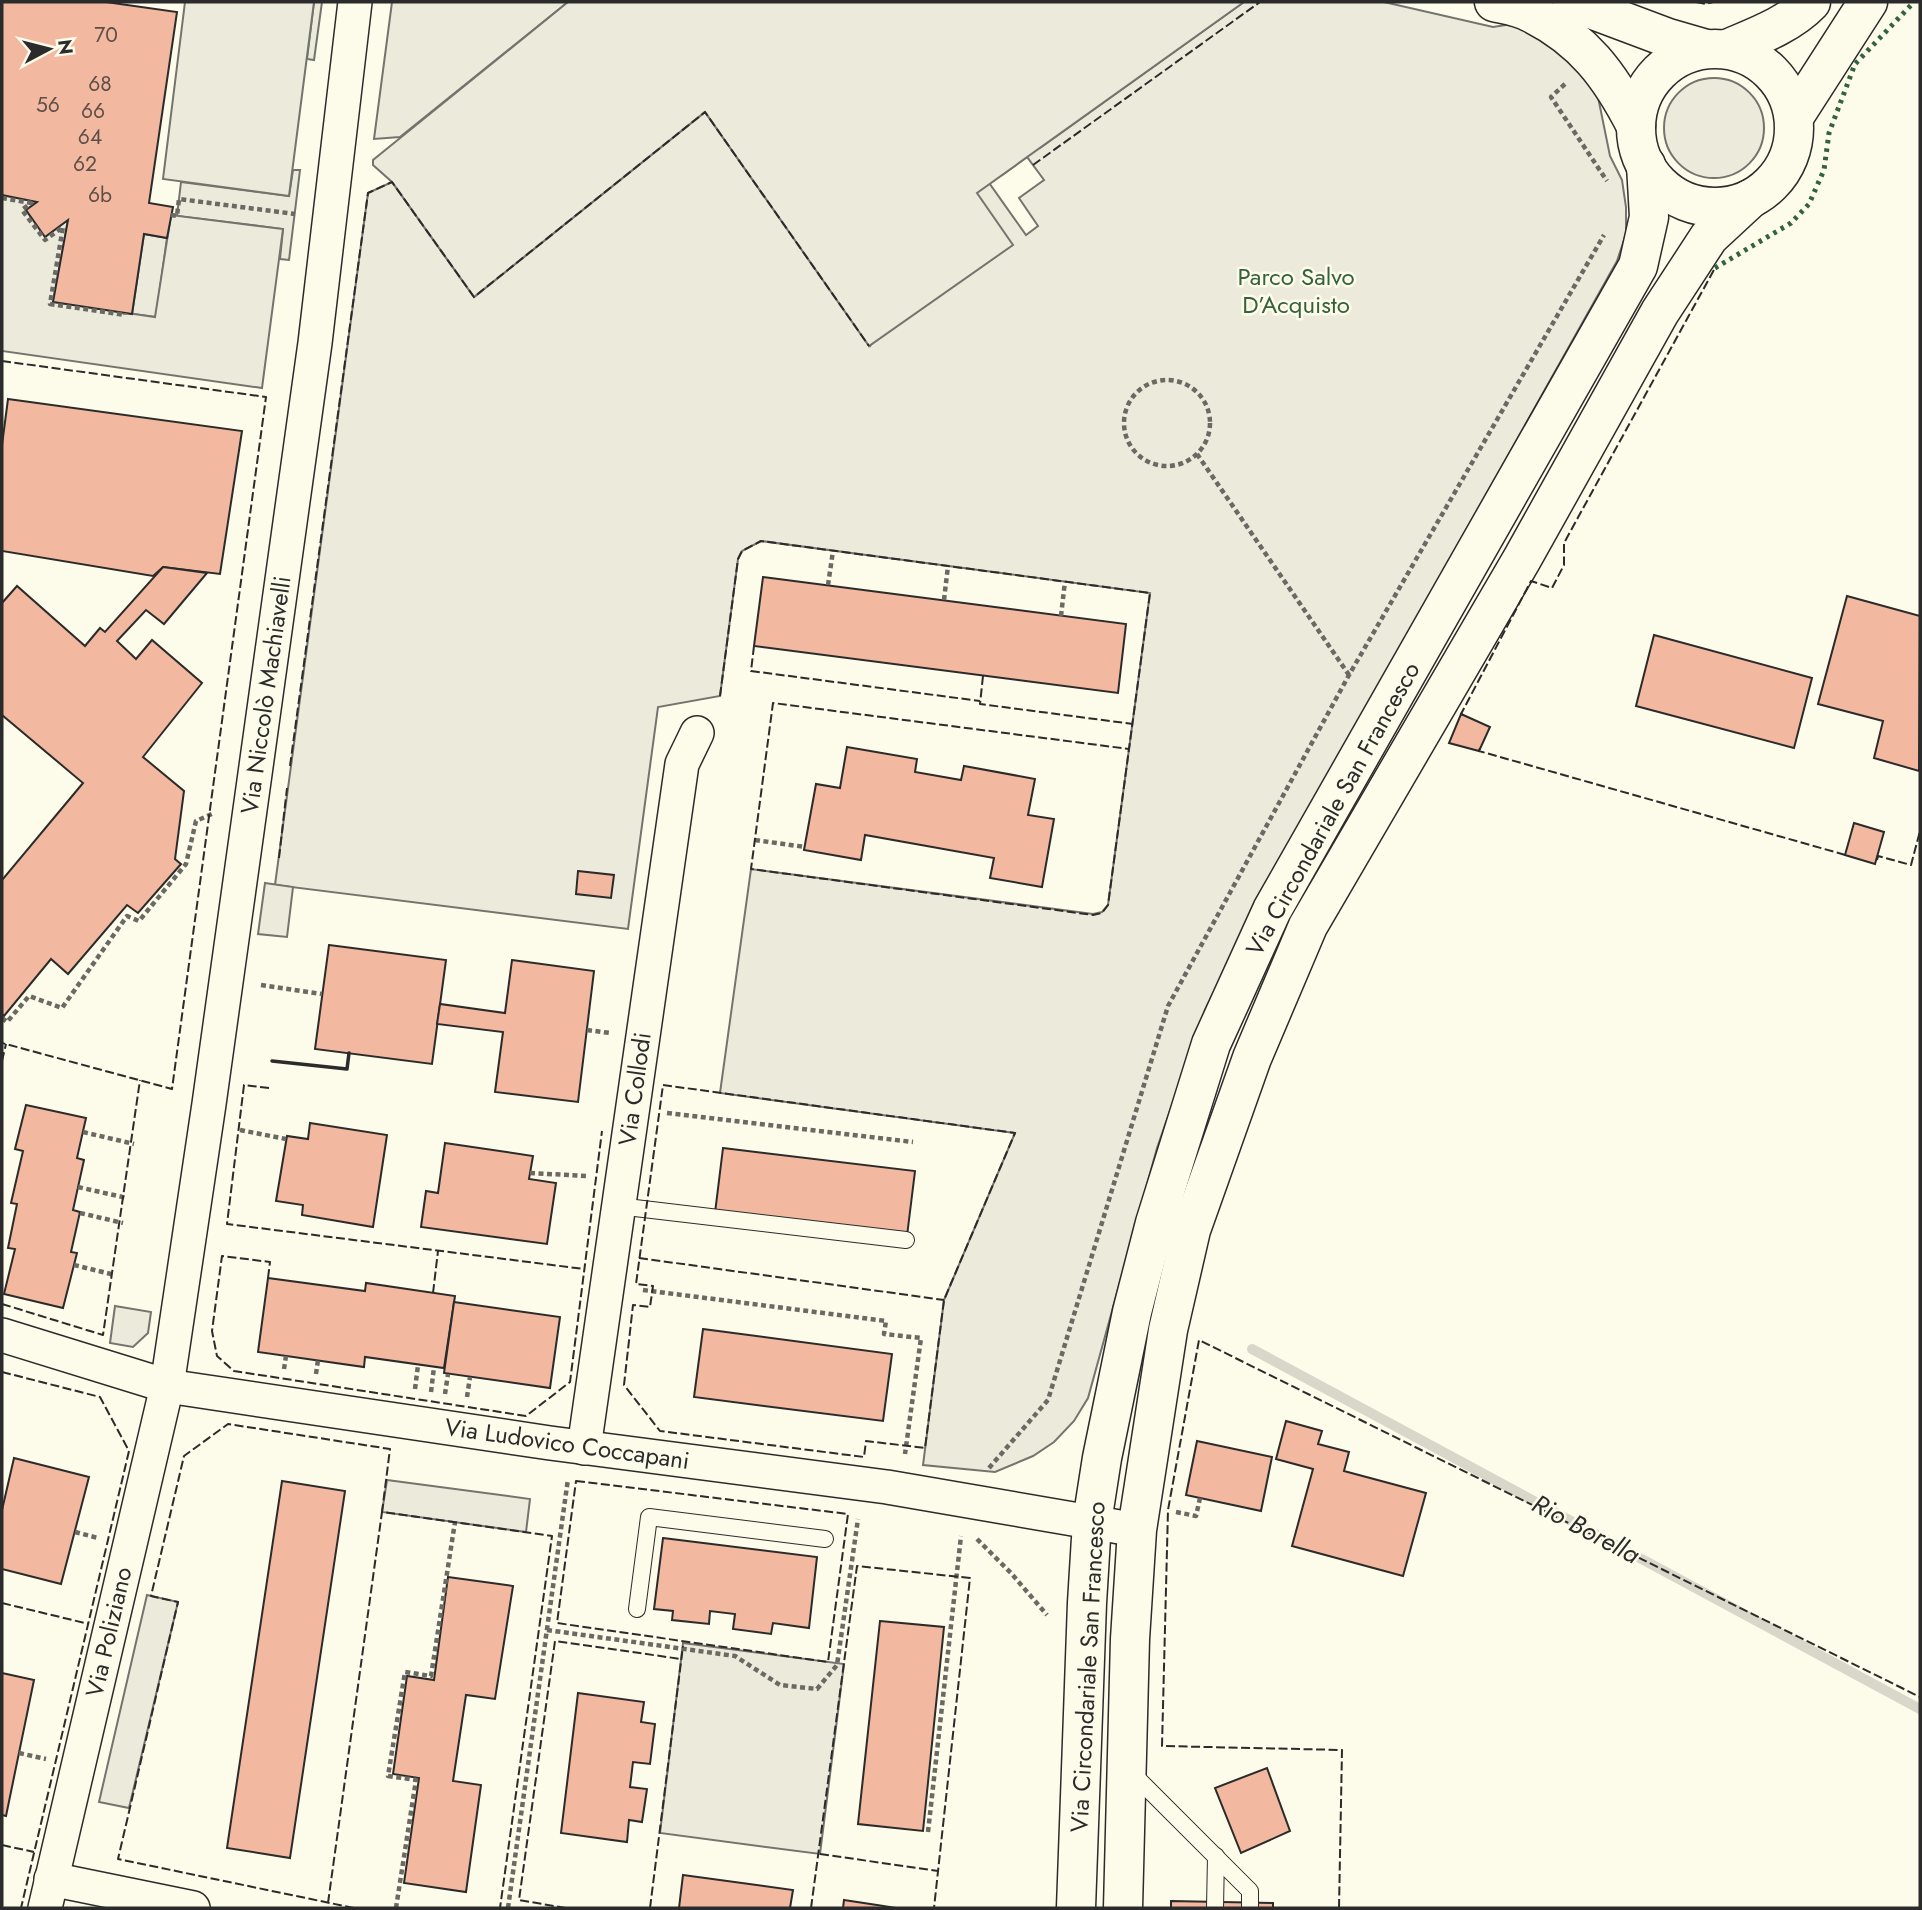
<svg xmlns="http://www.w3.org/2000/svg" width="1922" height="1910" font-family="Jost,sans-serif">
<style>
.green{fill:#ecebdb;stroke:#74746e;stroke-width:2}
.parking{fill:#eceadb;stroke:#74746e;stroke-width:2}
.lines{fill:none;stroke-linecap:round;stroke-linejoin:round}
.stream{stroke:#d8d7c9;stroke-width:10}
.building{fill:#f2b8a0;stroke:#2b2b2b;stroke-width:2}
.lane-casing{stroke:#2b2b2b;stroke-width:18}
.street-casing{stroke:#2b2b2b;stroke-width:36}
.secondary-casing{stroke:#2b2b2b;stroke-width:41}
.path{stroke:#6a6964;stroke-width:4.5;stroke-dasharray:5 3.5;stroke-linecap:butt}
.lane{stroke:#fdfbea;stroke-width:16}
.street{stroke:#fdfbea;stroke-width:33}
.secondary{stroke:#fdfbea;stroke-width:38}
.hedge{stroke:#34623c;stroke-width:5;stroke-dasharray:3.5 5;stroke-linecap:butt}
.fence{stroke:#2b2b2b;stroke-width:2;stroke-dasharray:9 3.5;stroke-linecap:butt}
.wall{stroke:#2b2b2b;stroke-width:3.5}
.labels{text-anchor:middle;stroke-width:5;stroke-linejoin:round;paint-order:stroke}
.number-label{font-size:21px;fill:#5d4e48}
.park-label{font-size:24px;fill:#34623c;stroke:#fdfbea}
.street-label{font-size:24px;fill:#2b2b2b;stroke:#fdfbea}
.water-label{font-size:26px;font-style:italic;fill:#2b2b2b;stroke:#fdfbea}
</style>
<rect width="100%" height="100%" fill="#fdfbea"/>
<g class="green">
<polygon points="314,2 322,2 314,60 307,59"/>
<polygon points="392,2 568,2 400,137 374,139"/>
<polygon points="861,2 1026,235 1038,226 1019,198 1044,180 1027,157 1002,175 879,2 1040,148 1244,2 1384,2 1493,27 1512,24 1571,55 1598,97 1610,156 1622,180 1626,207 1626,234 1617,261 1261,896 1205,1010 1157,1148 1088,1398 1074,1421 1054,1442 1033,1456 995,1472 923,1465 944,1300 1015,1133 720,1093 751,869 1093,914 1102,912 1108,905 1150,593 761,541 742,551 738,559 720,696 658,707 628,929 275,885 368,193 392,182 474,297 705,112 870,346 977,193"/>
<circle cx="1714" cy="128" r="50"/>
<polygon points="293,170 300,170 289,260 280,259 283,229 177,216 181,182 289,196"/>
<polygon points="144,234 167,238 156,317 132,314"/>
<polygon points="115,1306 151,1312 148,1333 133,1347 110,1343"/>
<polygon points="683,1643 844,1664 820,1854 660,1833"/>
</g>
<g class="parking">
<polygon points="185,2 314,2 289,196 163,179"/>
<polygon points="568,2 1244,2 977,193 1013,245 869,346 705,112 474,297 392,182 373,165 373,160"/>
<polygon points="2,195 37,202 26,210 45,236 68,220 53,302 155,317 171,215 283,229 262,388 2,351"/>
<polygon points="265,883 293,887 287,937 258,934"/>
<polygon points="387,1480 530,1499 526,1532 382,1512"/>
<polygon points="147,1595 178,1602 129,1808 99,1802"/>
</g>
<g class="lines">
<polyline class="stream" points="1252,1349 1920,1709"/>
</g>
<g class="building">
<polygon points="2,2 106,2 177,12 149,203 173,207 167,238 144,234 132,314 53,302 68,220 45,237 26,210 37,202 2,195"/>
<polygon points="8,399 242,431 220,574 163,567 153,576 2,551 2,445"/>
<polygon points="163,567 207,573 164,624 146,610 117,641 136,659 152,640 202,683 143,757 184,791 175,859 181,864 138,913 127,905 68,974 51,959 4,1016 2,1014 2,880 83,783 2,715 2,603 17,586 85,646 100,628 105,632"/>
<polygon points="763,577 1126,624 1118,693 754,646"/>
<polygon points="1847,596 1920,616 1919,771 1874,758 1883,721 1818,704"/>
<polygon points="1654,635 1812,678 1794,748 1636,706"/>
<polygon points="1461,714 1490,727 1479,751 1449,743"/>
<polygon points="847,747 917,759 915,772 961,780 964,766 1035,779 1028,815 1054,819 1042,887 990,878 994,858 865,835 861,860 804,850 816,784 840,788"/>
<polygon points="1854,823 1884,832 1875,864 1845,855"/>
<polygon points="578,871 614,875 611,898 576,894"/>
<polygon points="329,945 446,960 432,1064 315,1049"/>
<polygon points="512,960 594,971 578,1102 495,1092 503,1032 437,1024 440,1004 505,1013"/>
<polygon points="26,1105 86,1118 77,1158 84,1160 73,1210 80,1212 71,1252 77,1253 63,1308 4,1294 15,1249 8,1248 17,1204 11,1203 23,1151 15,1149"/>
<polygon points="310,1123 387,1135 373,1227 302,1215 303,1205 276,1201 287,1136 308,1139"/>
<polygon points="445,1143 533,1156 529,1179 556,1183 547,1244 421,1227 426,1191 438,1193"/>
<polygon points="723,1148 915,1171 907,1236 715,1213"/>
<polygon points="268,1278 365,1291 366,1283 455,1296 444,1368 365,1357 364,1367 258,1352"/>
<polygon points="454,1302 560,1317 550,1388 444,1373"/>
<polygon points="703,1329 892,1354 883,1421 694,1397"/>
<polygon points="1286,1421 1322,1431 1318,1444 1349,1452 1344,1471 1426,1493 1403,1576 1292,1546 1313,1469 1276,1459"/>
<polygon points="1197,1441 1272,1457 1261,1511 1186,1495"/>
<polygon points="14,1458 89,1477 61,1584 2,1569 2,1510"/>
<polygon points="282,1481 345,1491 290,1858 227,1848"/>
<polygon points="663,1538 817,1557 809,1628 773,1623 771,1634 733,1629 735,1614 710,1611 709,1624 672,1620 673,1611 654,1609"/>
<polygon points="448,1577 513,1586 495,1699 466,1695 453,1781 481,1785 466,1892 404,1883 419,1778 393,1774 407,1676 434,1680"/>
<polygon points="880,1621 944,1627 923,1831 858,1824"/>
<polygon points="2,1673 34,1680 6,1816 2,1815"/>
<polygon points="578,1693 644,1702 641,1722 655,1724 650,1764 633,1762 630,1787 647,1789 642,1822 629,1820 627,1842 561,1833"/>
<polygon points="1267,1768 1290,1831 1241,1853 1215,1788"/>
<polygon points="683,1875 793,1890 790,1908 679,1908"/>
<polygon points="844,1900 877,1905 896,1908 843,1908"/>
<polygon points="1171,1901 1273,1903 1273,1908 1171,1908"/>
</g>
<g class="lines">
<defs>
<g id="lane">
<polyline points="618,1206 906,1240"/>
<polyline points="637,1609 649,1517 825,1539"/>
<polyline points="1130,1771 1250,1891 1250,1908"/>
<polyline points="1215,1908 1216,1856"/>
</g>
<g id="street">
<polyline points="2,1335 167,1386 550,1443 887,1487 1137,1530"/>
<polyline points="584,1448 682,764 697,733"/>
<polyline points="51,1879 193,1908"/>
<polyline points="45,1908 167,1386 209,1104 315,343 355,2"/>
</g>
<g id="secondary">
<path d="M1494,2C1506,5 1520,7 1531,13C1583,39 1610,75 1636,126"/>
<polyline points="1572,2 1668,38 1706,49"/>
<circle cx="1715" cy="128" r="79"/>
<path d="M1727,49C1755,37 1789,25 1811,2"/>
<polyline points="1794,117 1868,2"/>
<polyline points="1076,1908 1087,1603 1092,1522 1102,1458 1132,1312 1155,1223 1211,1044 1272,910 1638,266 1649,217 1646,165"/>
<polyline points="1123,1908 1130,1639 1137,1530 1168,1330 1191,1230 1252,1058 1308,926 1522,559 1660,312 1709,237 1750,199"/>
</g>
</defs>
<use href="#lane" class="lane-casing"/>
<use href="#street" class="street-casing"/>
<use href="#secondary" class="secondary-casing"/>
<g class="path">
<polyline points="1565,84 1551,97 1607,181"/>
<polyline points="2,198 31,203 22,210 45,240 63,227 50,304 125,315 125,313"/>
<polyline points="171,215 177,216 179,199 295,214"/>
<circle cx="1167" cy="423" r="43"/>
<polyline points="1197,454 1349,675"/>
<polyline points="828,585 833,551"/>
<polyline points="944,600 948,566"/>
<polyline points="1061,616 1065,581"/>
<polyline points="755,840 805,847"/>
<polyline points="261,985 322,994"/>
<polyline points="2,1018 7,1022 29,996 62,1008 127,916 139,921 186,864 196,821 214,813"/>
<polyline points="587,1030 610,1033"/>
<polyline points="667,1113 913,1142"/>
<polyline points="240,1130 286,1139"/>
<polyline points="83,1132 134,1144"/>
<polyline points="530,1173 588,1176"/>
<polyline points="78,1187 127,1198"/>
<polyline points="80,1213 123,1223"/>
<polyline points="74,1265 115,1275"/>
<polyline points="643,1290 886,1321 884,1334 921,1338 905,1454"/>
<polyline points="284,1369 286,1356"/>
<polyline points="316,1374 318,1360"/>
<polyline points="415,1389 418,1365"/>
<polyline points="431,1392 434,1367"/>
<polyline points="445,1394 448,1374"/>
<polyline points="467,1397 470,1377"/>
<polyline points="989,1468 1048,1400 1168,1006 1349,675 1604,235"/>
<polyline points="1176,1512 1196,1516 1200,1498"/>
<polyline points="75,1532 98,1538"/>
<polyline points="977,1539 1011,1573 1047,1615"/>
<polyline points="547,1630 735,1656 780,1685 817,1689 837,1665 858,1519"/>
<polyline points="19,1753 46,1759"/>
<polyline points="928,1832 961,1536"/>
<polyline points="396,1908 416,1780 388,1776 405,1672 431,1676 455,1522"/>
<polyline points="508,1908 568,1479"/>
</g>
<use href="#lane" class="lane"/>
<use href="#street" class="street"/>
<use href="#secondary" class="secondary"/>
<polyline class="hedge" points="1715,268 1791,223 1809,204 1824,170 1829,133 1855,64 1914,2"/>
<g class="fence">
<polyline points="1696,2 1706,4 1713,2"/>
<polyline points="1033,165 1260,2"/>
<polyline points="2,361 266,397 172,1089 2,1043"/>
<polyline points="754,646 751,671 980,701"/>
<polyline points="983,676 980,704 1133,724"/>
<polyline points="720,696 738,559 742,551 761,541 1150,593 1108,905 1102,913 1093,915 751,869 773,703 1129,749"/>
<polyline points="1463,715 1461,714 1531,581 1552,588 1564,565 1564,543 1715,268"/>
<polyline points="1480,748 1479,751 1849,856"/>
<polyline points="290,766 368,193 392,182 474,297 705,112 869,346"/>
<polyline points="279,858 287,788"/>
<polyline points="1877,860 1878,856 1911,865 1920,831"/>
<polyline points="2,1061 6,1044"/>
<polygon points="663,1085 1015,1133 944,1300 925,1448 866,1441 864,1457 660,1431 624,1385 633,1305 650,1307 653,1286 636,1284"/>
<polyline points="269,1088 244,1085 227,1224 584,1269"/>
<polyline points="639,1258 944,1300"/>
<polyline points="268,1278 270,1262 222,1256 212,1331 217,1356 234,1371 526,1416 570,1382 602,1131"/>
<polyline points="433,1293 438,1251"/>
<polyline points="2,1304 103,1335 140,1080"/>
<polyline points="2,1372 100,1397 129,1451 21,1908"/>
<polygon points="576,1481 848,1514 828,1662 557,1623"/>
<polyline points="2,1603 89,1624"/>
<polyline points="2,1845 34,1852"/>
<polyline points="820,1854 938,1871"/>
<polyline points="328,1903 382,1512"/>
<polyline points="354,1908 118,1859 178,1602 151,1596 184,1456 228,1424 390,1449 382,1512 552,1536 500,1908"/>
<polyline points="566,1908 519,1900 555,1641 681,1659"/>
<polyline points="650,1908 683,1646"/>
<polyline points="811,1908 857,1566 970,1578 934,1908"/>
<polyline points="1339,1908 1342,1750 1162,1746 1168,1510 1199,1340 1920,1697"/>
</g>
<polyline class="wall" points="272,1061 347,1069 349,1053"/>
</g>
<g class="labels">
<g class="number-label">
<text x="106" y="42">70</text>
<text x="100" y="91">68</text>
<text x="48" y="112">56</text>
<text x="93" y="118">66</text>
<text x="90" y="144">64</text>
<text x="85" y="171">62</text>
<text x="100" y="202">6b</text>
</g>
<g class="park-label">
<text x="1296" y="285">Parco Salvo<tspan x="1296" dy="28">D’Acquisto</tspan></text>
</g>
<g class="street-label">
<text transform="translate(266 695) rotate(-82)" y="8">Via Niccolò Machiavelli</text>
<text transform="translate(1333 809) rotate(-61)" y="8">Via Circondariale San Francesco</text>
<text transform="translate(635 1089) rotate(-82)" y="8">Via Collodi</text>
<text transform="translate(567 1444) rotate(8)" y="8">Via Ludovico Coccapani</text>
<text transform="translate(109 1632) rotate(-77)" y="8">Via Poliziano</text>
<text transform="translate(1088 1667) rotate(-87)" y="8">Via Circondariale San Francesco</text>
</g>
<g class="water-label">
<text transform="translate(1586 1529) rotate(28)" y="9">Rio Borella</text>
</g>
</g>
<rect width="1922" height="1910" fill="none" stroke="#2b2b2b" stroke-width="7"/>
<g transform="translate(49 49) rotate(83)" stroke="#fdfbea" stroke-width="5" paint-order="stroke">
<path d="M0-5L12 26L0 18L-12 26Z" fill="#2b2b2b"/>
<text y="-10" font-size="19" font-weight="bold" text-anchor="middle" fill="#2b2b2b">N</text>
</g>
</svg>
